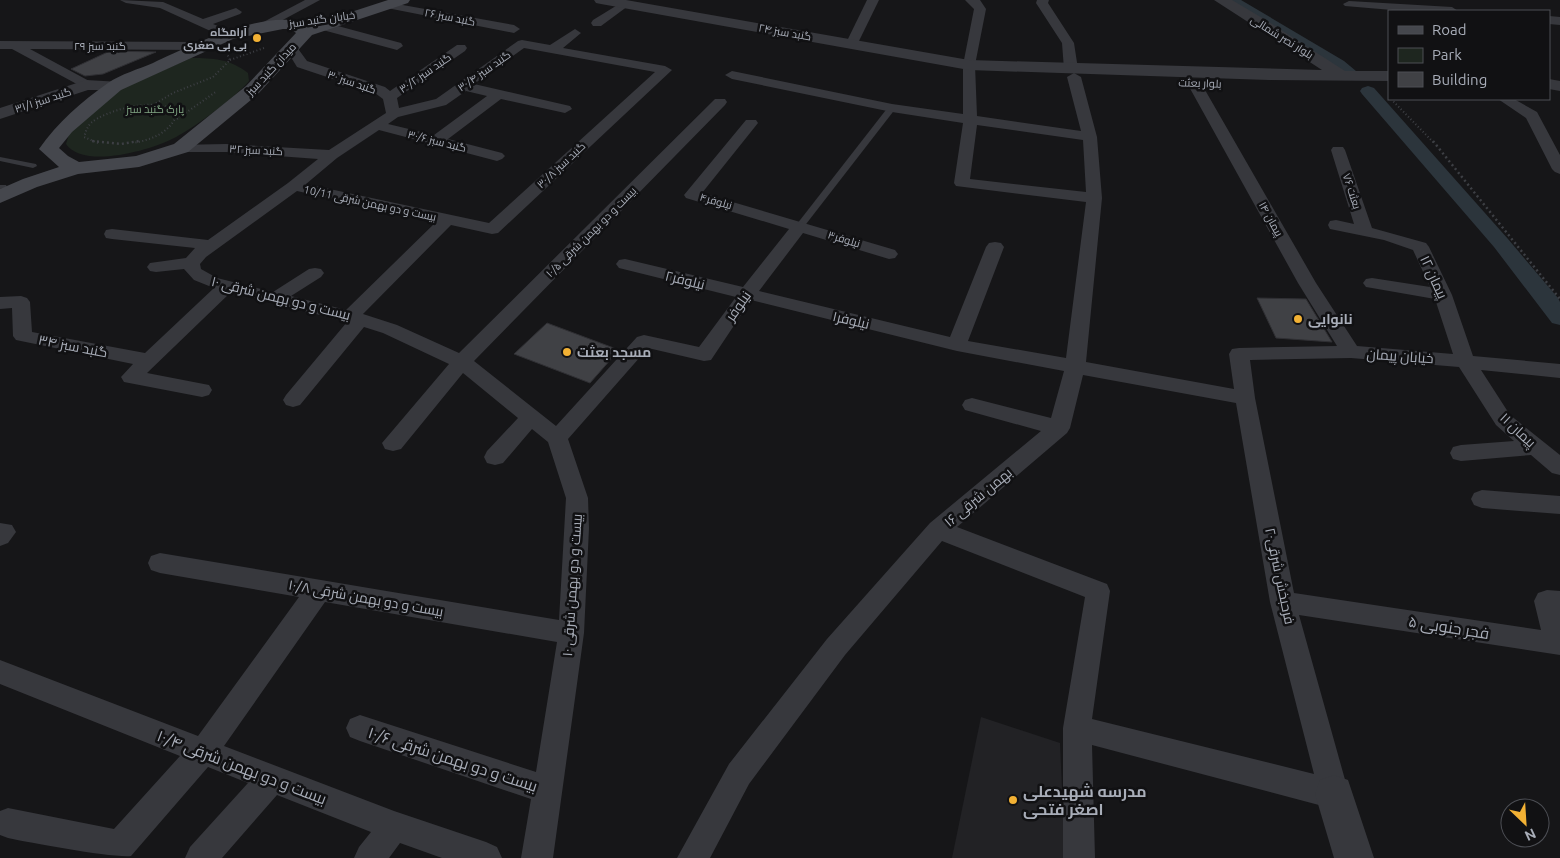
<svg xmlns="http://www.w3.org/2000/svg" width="1560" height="858" font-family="Ubuntu,Cairo,sans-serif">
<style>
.built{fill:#222225}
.green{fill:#1e261f}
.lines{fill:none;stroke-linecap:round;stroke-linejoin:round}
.canal{fill:#2c353c;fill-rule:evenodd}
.building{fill:#404145;stroke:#303034}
.path-far1{stroke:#3d3f44;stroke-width:2;stroke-dasharray:1 2.5;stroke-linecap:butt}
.path{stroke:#3d3f44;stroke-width:2.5;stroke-dasharray:2 3;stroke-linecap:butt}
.service{fill:#37383d;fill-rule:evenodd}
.minor{fill:#37383d;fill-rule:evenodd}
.tertiary{fill:#37383d;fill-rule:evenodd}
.secondary{fill:#45474d;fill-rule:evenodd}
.poi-dot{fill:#f2b134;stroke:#111113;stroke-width:2}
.labels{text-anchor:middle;stroke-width:5;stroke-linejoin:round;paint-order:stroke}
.far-street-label{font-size:11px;fill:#a8adb8;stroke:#111113}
.far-poi-label{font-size:11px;font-weight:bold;fill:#a8adb8;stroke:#111113;text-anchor:end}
.far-park-label{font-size:11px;fill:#7fa381;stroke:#111113}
.street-label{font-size:14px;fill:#a8adb8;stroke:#111113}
.poi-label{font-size:14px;font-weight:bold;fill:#a8adb8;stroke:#111113;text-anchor:start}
.near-street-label{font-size:16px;fill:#a8adb8;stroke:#111113}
.near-poi-label{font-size:16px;font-weight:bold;fill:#a8adb8;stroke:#111113;text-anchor:start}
</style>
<rect width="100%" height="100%" fill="#161618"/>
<polygon class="built" points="981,717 1060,743 1065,858 952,858"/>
<path class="green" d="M191,58C213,58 230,59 248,73L249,81C236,97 190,131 172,139C148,151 83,169 66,144L70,131L119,90Z"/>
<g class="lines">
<g class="canal">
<path d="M1224,0H1241L1344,61L1362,76L1359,79C1348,82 1342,74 1334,67Z"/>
<polygon points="1368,86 1374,88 1508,239 1558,298 1560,302 1560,325 1552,323 1494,247 1362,94 1360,91 1362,88"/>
</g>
</g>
<g class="building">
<polygon points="110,51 156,52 103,74 85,76 71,69"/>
<polygon points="1257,298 1306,299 1332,342 1276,338"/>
<polygon points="547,323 619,350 590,383 514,354"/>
</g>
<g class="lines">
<g class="path-far1">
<polyline points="230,60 264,48"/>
<polyline points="1391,99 1434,143"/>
<polyline points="153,105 173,93 213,77 230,60 227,54"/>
<polyline points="177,119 217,91"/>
<path d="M98,143L84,137C86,131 87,127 91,123C106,110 149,100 167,107C170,108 174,112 177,114C170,133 151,140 133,143"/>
</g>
<g class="path">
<polyline points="92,141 121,144 139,141"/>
<polyline points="1433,141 1560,299"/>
</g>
<g class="service">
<polygon points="889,106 896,108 803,228 797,228 797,224"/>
<polygon points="0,157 36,164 37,166 33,168 0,161"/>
<polygon points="0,185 6,185 7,187 0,189"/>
</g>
<g class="minor">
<polygon points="120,0 163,2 203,19 236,8 242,12 240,14 213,24 232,32 234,35 228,39 160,8 126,3"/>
<polygon points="305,0 320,0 264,30 256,30 254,27"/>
<polygon points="867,0 879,0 858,43 856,46 848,46 846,43"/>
<path d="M965,0H980L986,9L975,65L977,116L1081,131L1067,77L1074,73L1081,77L1097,137L1102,198L1086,362L1234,389L1229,354L1232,349L1239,348L1337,346L1298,283L1187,83L1194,79L1201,83L1316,283L1357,346L1453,354L1435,299L1372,288L1366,287L1363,283L1366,279L1372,278L1430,287L1413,250L1384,240L1330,229L1328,225L1330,221L1336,220L1354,224L1331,150L1333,147H1343L1345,150L1372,228L1426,243L1429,247L1452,295L1473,356L1560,364V378L1481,370L1510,415L1560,455V475L1552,473L1531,455L1461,461L1453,459L1450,453L1453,447L1461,445L1514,441L1496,425L1459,367L1351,358L1250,360L1255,398L1294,593L1541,630L1534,601L1538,593L1547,590L1560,591V655L1299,615L1349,794L1344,804L1334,809L1092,745L1095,858H1063V728L1085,597L942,541L845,655L749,784L710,858H677L729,764L827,639L930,523L1041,431L965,410L962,405L965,400L972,398L1051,418L1064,371L957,351L751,300L711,360L704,361L648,348L568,439L588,498L589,528L584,633L553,858H521L531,799L360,741L350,737L346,728L350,719L360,715L536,772L557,642L325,602L224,746L394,811L486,842L497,847L502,858H442L400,843L389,858H354L359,847L371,832L277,795L222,858H185L190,847L248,783L208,767L131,856C112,858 32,843 8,838L0,835V811L8,808L114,829L180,756L0,684V660L198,736L299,597L160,573L151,570L148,563L151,556L160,553L559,620L566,498L548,442L532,429L503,463L495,465L487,463L484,457L487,451L518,418L463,373L401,449L393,451L385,449L382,443L449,364L383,333L364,327L300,405L293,407L286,405L283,400L286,395L347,322L231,292L147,373L209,385L212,390L209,395L202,397L124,382L121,377L133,364L16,340L13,336L12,308L0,309V297L21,296L27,298L30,302L32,332L145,353L214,288L194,280L184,269L156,272L150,271L147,267L150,263L186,258L195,248L112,239L106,238L104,234L106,230L112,229L208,240L288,183L318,159L226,152H181L176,151L174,148L176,145L226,144L329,150L386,113L383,99L375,93L297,67L286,49L288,46H296L307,61L385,87L390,91L457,45H465L467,48L465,51L397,98L399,108L436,99L518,41L522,40L550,45L575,29L581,33L563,48L665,66L672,70L498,233L492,234L451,225L363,314L397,325L459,353L715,99H725L727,102L725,105L474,361L556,426L637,337L644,335L699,347L736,297L619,268L616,264L619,260L625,259L743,287L789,229L686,198L684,195L746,120H756L758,123L702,193L895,250L898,254L895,258L889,259L803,233L759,291L950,337L986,247L989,243L995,242L1001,243L1004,247L968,341L1066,358L1086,202L956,186L954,183L963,123L892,112L732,79L725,75L732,71L892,104L963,114V65L974,9ZM524,48L655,72L489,223L306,184L337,158L379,130L497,161L502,159L505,156L502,153L448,139L501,99L565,113L572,109L570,106L474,84ZM466,91L487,96L434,135L388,124L398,117L446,105ZM977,125L1083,140L1086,192L970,179ZM297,191L436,222L346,310L291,296L321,277L324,273L321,269L315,268L309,269L273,292L217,278L201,269L200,264L206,257ZM1083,375L1236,403L1270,602L1314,774L1092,719L1110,591L1107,584L957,527L1067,433L1070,428Z"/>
<polygon points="1037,0 1049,0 1048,3 1074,43 1078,69 1076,72 1071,73 1064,69 1062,43 1036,3"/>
<polygon points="624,1 628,2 630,4 628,6 601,26 593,26 591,23 593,20"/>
<polygon points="1349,1 1452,7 1458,11 1404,11 1345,6 1343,4"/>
<polygon points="386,2 514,25 520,29 514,33 382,7 380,5 382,3"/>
<polygon points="1549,16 1560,17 1560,25 1549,24"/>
<polygon points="323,22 401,43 403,46 397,50 319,29 317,26"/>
<polygon points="0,41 200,42 206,46 200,50 30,49 91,82 93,85 86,89 12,49 0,49"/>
<polygon points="1498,99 1514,99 1537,112 1560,155 1560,174 1555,172 1552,169 1526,118"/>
<polygon points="1482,490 1560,496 1560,514 1482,508 1474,505 1471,499 1474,493"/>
<polygon points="0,523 12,525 16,532 8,543 0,546"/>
</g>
<g class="tertiary">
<polygon points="594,0 626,0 969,60 1322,70 1214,0 1232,0 1269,22 1345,71 1389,71 1389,81 1269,80 969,70 601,4 596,3"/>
<polygon points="1549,79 1560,81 1560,91 1549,89"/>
<polygon points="86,80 121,82 124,86 121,90 88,90 0,119 0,108"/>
<polygon points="1334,775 1348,780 1374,858 1334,858 1315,794 1320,780"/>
</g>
<path class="secondary" d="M388,0H410L408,3L312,35L258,94L188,152L139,167L78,174L37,187L0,203V189L23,179L59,167L39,149C57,123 82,101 108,83C121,74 139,69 153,63C188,47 273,4 308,26ZM283,29H291L296,33L246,86L174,144L136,156L79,162L68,156L59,148L72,132L121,90L233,39Z"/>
</g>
<g class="poi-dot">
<circle cx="257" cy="38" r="5"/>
<circle cx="1298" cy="319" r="5"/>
<circle cx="567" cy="352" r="5"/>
<circle cx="1013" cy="800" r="5"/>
</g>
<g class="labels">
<g class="far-street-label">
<text transform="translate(450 17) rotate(11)" y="4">گنبد سبز ۲۶</text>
<text transform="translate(322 19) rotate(-8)" y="4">خیابان گنبد سبز</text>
<text transform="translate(785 32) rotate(10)" y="4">گنبد سبز ۲۴</text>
<text transform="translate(1282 37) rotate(32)" y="4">بلوار نصر شمالی</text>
<text x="100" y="50">گنبد سبز ۲۹</text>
<text transform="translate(271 69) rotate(-47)" y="4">میدان گنبد سبز</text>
<text transform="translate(484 71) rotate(-35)" y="4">گنبد سبز ۳۰/۴</text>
<text transform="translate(425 73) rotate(-35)" y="4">گنبد سبز ۳۰/۲</text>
<text transform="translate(352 82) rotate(19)" y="4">گنبد سبز ۳۰</text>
<text transform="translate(1200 83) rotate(2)" y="4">بلوار بعثت</text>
<text transform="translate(43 100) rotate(-18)" y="4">گنبد سبز ۳۱/۱</text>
<text transform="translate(437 141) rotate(14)" y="4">گنبد سبز ۳۰/۶</text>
<text transform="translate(256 150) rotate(3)" y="4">گنبد سبز ۳۲</text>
<text transform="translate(561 165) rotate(-43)" y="4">گنبد سبز ۳۰/۸</text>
<text transform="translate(1352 191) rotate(72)" y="4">بعثت ۷۶</text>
<text transform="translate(716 201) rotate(16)" y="4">نیلوفر۴</text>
<text transform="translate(370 203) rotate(12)" y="4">بیست و دو بهمن شرقی 10/11</text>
<text transform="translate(1271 219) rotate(61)" y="4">پیمان ۱۴</text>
<text transform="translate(591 232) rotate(-45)" y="4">بیست و دو بهمن شرقی ۱۰/۵</text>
<text transform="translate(844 239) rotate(17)" y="4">نیلوفر۳</text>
</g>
<g class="far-poi-label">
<text x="247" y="36">آرامگاه<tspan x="247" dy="13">بی بی صغری</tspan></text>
</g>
<g class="far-park-label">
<text x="155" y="113">پارک گنبد سبز</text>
</g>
<g class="street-label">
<text transform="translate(1434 277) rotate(65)" y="5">پیمان ۱۲</text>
<text transform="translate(685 280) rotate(14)" y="5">نیلوفر۲</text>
<text transform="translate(281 298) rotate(14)" y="5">بیست و دو بهمن شرقی ۱۰</text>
<text transform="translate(738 306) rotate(-55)" y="5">نیلوفر</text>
<text transform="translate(851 320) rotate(13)" y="5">نیلوفر۱</text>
<text transform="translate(73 346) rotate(11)" y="5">گنبد سبز ۳۴</text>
<text transform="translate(1400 356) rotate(4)" y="5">خیابان پیمان</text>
<text transform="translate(1518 430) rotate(43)" y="5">پیمان ۱۱</text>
<text transform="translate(978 497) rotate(-40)" y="5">بهمن شرقی ۱۶</text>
<text transform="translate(1280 576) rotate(78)" y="5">فرحبخش شرقی۲۰</text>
<text transform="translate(572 585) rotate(-86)" y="5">بیست و دو بهمن شرقی ۱۰</text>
<text transform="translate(366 598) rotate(10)" y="5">بیست و دو بهمن شرقی ۱۰/۸</text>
</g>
<g class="poi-label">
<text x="1308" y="324">نانوایی</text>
<text x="577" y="357">مسجد بعثت</text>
</g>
<g class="near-street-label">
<text transform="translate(1449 627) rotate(9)" y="6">فجر جنوبی ۵</text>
<text transform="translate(453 759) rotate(18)" y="6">بیست و دو بهمن شرقی ۱۰/۶</text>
<text transform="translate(242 767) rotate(21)" y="6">بیست و دو بهمن شرقی ۱۰/۴</text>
</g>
<g class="near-poi-label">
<text x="1023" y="797">مدرسه شهیدعلی<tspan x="1023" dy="18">اصغر فتحی</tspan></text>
</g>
</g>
<rect x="1388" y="10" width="162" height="90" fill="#111113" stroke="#4d4f55"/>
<rect x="1398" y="26" width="25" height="8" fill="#45474d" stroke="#4d4f55"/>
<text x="1432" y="35" font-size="15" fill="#a8adb8">Road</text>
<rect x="1398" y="48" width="25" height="15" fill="#1e261f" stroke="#4d4f55"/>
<text x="1432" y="60" font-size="15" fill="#a8adb8">Park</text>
<rect x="1398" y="72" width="25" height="15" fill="#404145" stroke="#4d4f55"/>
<text x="1432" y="85" font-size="15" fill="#a8adb8">Building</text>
<g transform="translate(1525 823) rotate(155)"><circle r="24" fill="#111113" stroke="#4d4f55"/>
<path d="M0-4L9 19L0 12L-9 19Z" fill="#f2b134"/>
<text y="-8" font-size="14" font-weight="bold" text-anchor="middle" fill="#a8adb8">N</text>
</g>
</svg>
